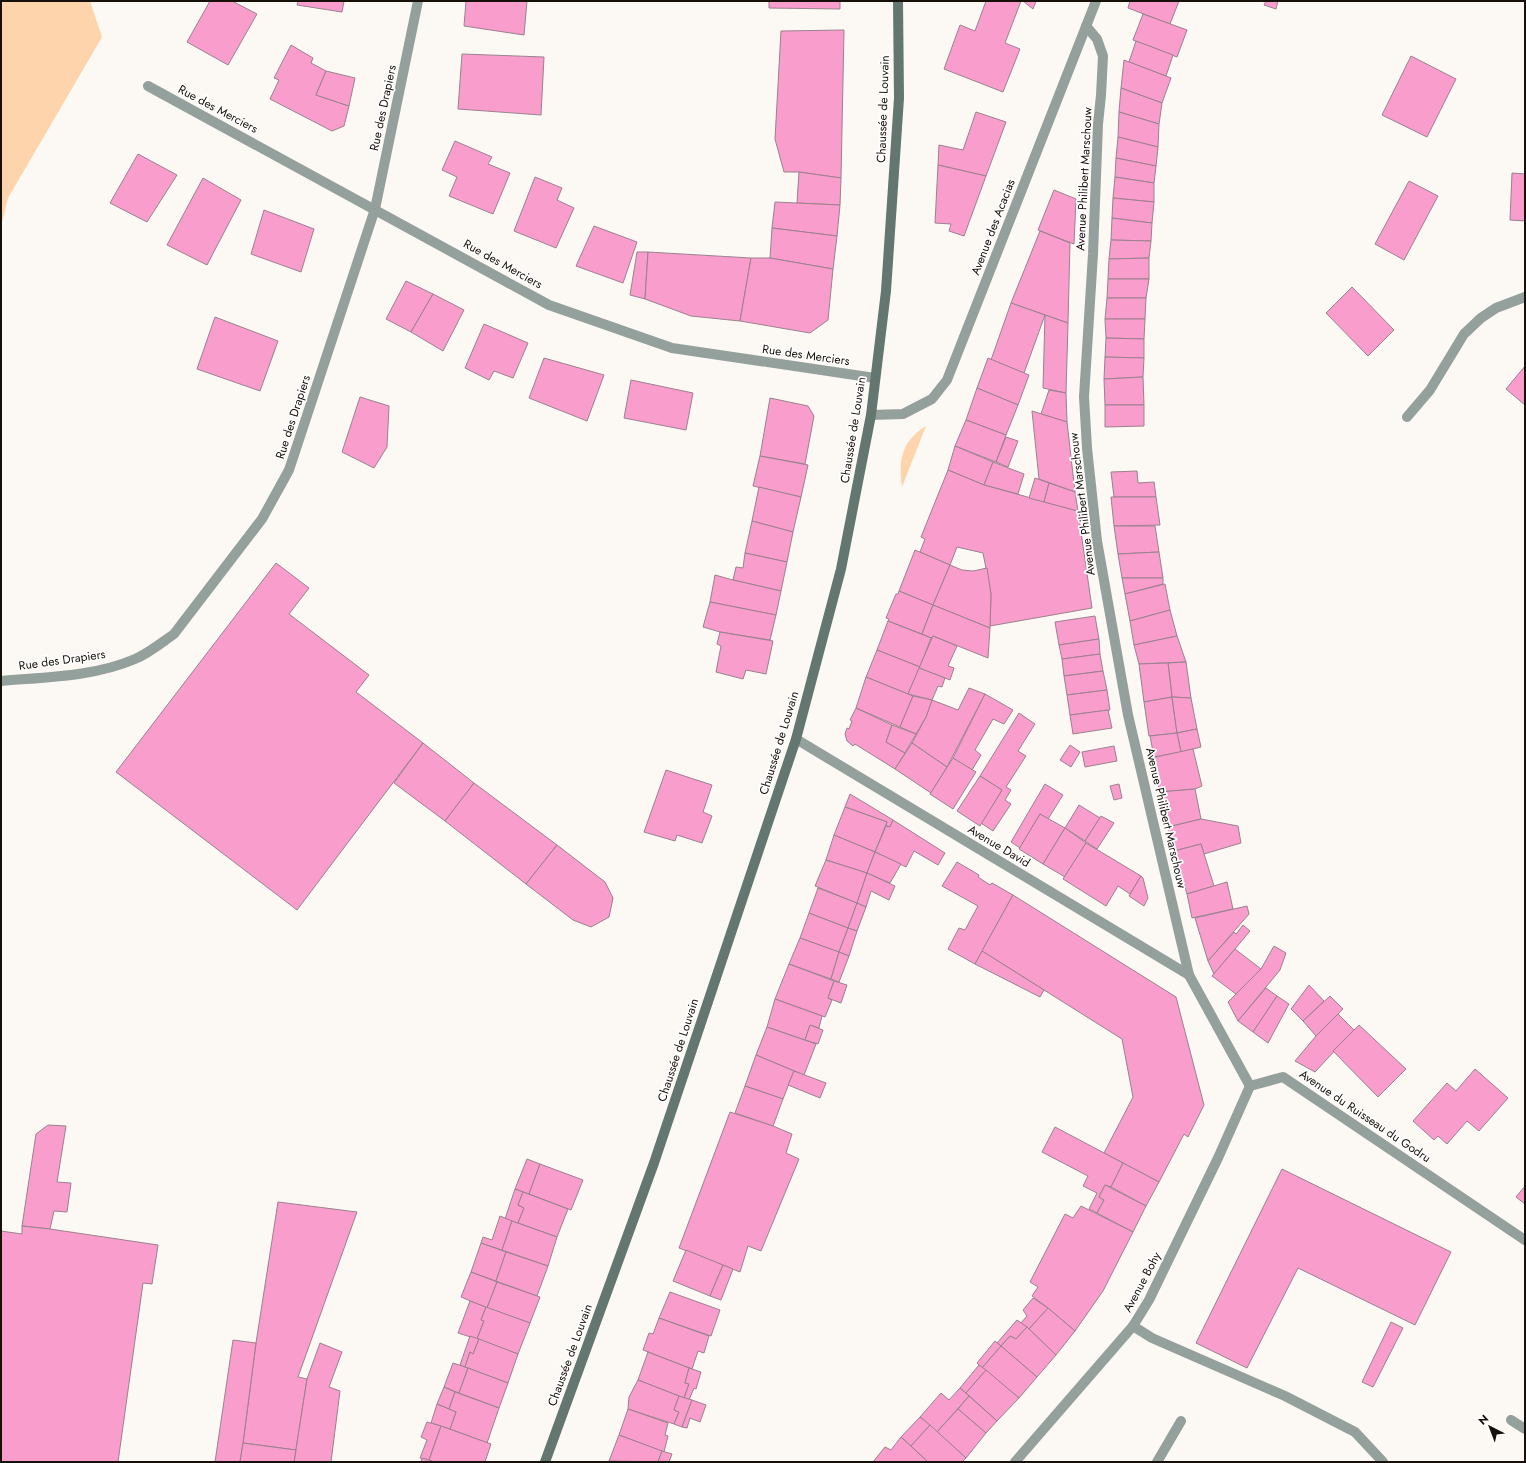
<svg xmlns="http://www.w3.org/2000/svg" width="1526" height="1463" font-family="Jost,sans-serif">
<style>
.green{fill:#fdd4ab}
.building{fill:#f89dcc;stroke:#9b818e}
.lines{fill:none;stroke-linecap:round;stroke-linejoin:round}
.service{stroke:#93a09c;stroke-width:10}
.minor{stroke:#93a09c;stroke-width:10}
.secondary{stroke:#637670;stroke-width:10}
.labels{text-anchor:middle;stroke-width:3.5;stroke-linejoin:round;paint-order:stroke}
.street-label{font-size:12px;fill:#171009;stroke:#fff}
</style>
<rect width="100%" height="100%" fill="#fcf8f4"/>
<g class="green">
<polygon points="1,1 90,1 102,37 8,198 1,226"/>
<path d="M926,426L902,487C898,459 902,441 926,426Z"/>
</g>
<g class="building">
<polygon points="210,1 232,1 257,14 228,65 187,42"/>
<polygon points="298,1 344,1 342,12 297,5"/>
<polygon points="466,1 527,1 524,35 464,26"/>
<polygon points="769,1 840,1 840,9 769,8"/>
<polygon points="986,1 1023,1 1021,1 1005,43 1020,49 1003,92 944,69 960,25 975,31"/>
<polygon points="1023,1 1036,1 1033,9"/>
<polygon points="1130,1 1179,1 1170,24 1128,8"/>
<polygon points="1266,1 1278,1 1276,9 1264,5"/>
<polygon points="1143,14 1187,30 1177,57 1133,40"/>
<polygon points="844,30 841,178 799,172 784,172 775,139 781,31"/>
<polygon points="1136,41 1173,55 1166,76 1129,62"/>
<polygon points="291,45 313,58 311,63 326,71 316,95 349,106 344,126 332,131 270,99 279,80 274,78"/>
<polygon points="462,54 544,57 541,115 458,109"/>
<polygon points="1411,56 1456,79 1427,137 1382,115"/>
<polygon points="1124,60 1171,78 1162,103 1121,88"/>
<polygon points="326,71 355,78 349,106 316,95"/>
<polygon points="1121,88 1162,103 1159,124 1119,112"/>
<polygon points="976,112 1006,122 986,176 938,165 939,145 963,150"/>
<polygon points="1119,112 1159,124 1158,147 1118,137"/>
<polygon points="1118,137 1158,147 1156,166 1116,158"/>
<polygon points="455,141 492,157 488,164 510,173 493,214 449,196 457,177 442,170"/>
<polygon points="138,154 177,175 147,222 110,203"/>
<polygon points="1116,158 1156,166 1154,183 1115,177"/>
<polygon points="938,165 986,176 964,236 949,231 951,224 935,223"/>
<polygon points="799,172 841,178 840,205 797,203"/>
<polygon points="1512,173 1525,174 1525,221 1510,220"/>
<polygon points="535,177 562,188 557,200 574,208 556,248 514,231"/>
<polygon points="1115,177 1154,183 1154,202 1113,198"/>
<polygon points="203,178 241,200 207,265 167,245"/>
<polygon points="1409,181 1438,196 1404,260 1375,244"/>
<polygon points="1054,190 1076,199 1074,244 1038,230"/>
<polygon points="1113,198 1154,202 1152,223 1112,218"/>
<polygon points="775,202 840,205 837,236 772,228"/>
<polygon points="264,210 314,229 301,272 251,254"/>
<polygon points="1112,218 1152,223 1151,241 1111,240"/>
<polygon points="594,226 637,242 623,283 576,266"/>
<polygon points="772,228 837,236 833,269 770,258"/>
<polygon points="1040,231 1070,243 1068,323 1011,303"/>
<polygon points="1111,240 1151,241 1149,258 1109,259"/>
<polygon points="637,252 648,252 645,299 630,295"/>
<polygon points="648,252 751,258 740,321 691,316 645,299"/>
<polygon points="751,258 770,258 833,269 828,320 810,333 740,321"/>
<polygon points="1149,258 1149,279 1108,279 1109,259"/>
<polygon points="1108,279 1149,279 1146,298 1107,298"/>
<polygon points="406,281 433,294 411,332 386,319"/>
<polygon points="1352,287 1394,330 1368,356 1326,313"/>
<polygon points="433,294 464,310 443,351 411,332"/>
<polygon points="1107,298 1146,298 1145,319 1105,319"/>
<polygon points="1011,303 1045,315 1024,373 991,360"/>
<polygon points="1045,315 1068,323 1066,393 1043,388"/>
<polygon points="215,317 278,341 260,391 197,369"/>
<polygon points="1105,319 1145,319 1144,339 1106,338"/>
<polygon points="484,324 528,343 513,378 494,371 489,380 465,368"/>
<polygon points="1106,338 1144,339 1144,358 1105,357"/>
<polygon points="1105,357 1144,358 1143,377 1104,379"/>
<polygon points="544,358 604,375 587,421 529,398"/>
<polygon points="988,358 1029,375 1018,405 977,388"/>
<polygon points="1525,366 1525,405 1506,389"/>
<polygon points="1143,377 1144,405 1105,405 1104,379"/>
<polygon points="631,380 693,393 686,430 624,418"/>
<polygon points="977,388 1018,405 1006,435 966,420"/>
<polygon points="1049,390 1066,393 1067,422 1041,414"/>
<polygon points="360,397 389,406 387,447 374,468 342,452"/>
<polygon points="770,398 808,406 814,416 805,464 760,456"/>
<polygon points="1105,405 1144,405 1144,426 1105,427"/>
<polygon points="1032,411 1067,422 1075,492 1039,479"/>
<polygon points="966,420 1006,435 996,462 955,446"/>
<polygon points="1006,437 1018,441 1008,467 996,462"/>
<polygon points="955,446 993,462 984,485 948,470"/>
<polygon points="760,456 808,465 801,497 753,486"/>
<polygon points="993,462 1024,474 1018,494 984,485"/>
<polygon points="948,470 984,485 1078,511 1092,608 990,626 991,594 983,553 957,547 950,565 920,552 925,539 921,537"/>
<polygon points="1137,471 1138,483 1154,482 1156,497 1114,497 1111,472"/>
<polygon points="1035,478 1049,483 1044,502 1029,498"/>
<polygon points="1049,483 1075,492 1078,511 1044,502"/>
<polygon points="759,487 801,497 793,532 752,521"/>
<polygon points="1111,497 1156,497 1160,525 1114,526"/>
<polygon points="752,521 793,532 787,562 745,553"/>
<polygon points="1114,526 1155,526 1159,552 1118,554"/>
<polygon points="915,550 950,565 933,605 899,591"/>
<polygon points="1159,552 1163,578 1122,578 1118,554"/>
<polygon points="745,553 787,562 781,591 733,580 736,567 743,568"/>
<polygon points="276,563 309,588 289,614 369,675 356,692 423,743 297,910 116,772"/>
<polygon points="950,565 962,570 973,571 987,568 991,594 990,628 933,605"/>
<polygon points="715,575 733,580 781,591 776,615 710,602"/>
<polygon points="1122,578 1163,578 1163,584 1125,594"/>
<polygon points="1165,584 1170,610 1130,621 1125,594"/>
<polygon points="899,591 933,605 922,634 888,621 889,619 886,618 896,594 898,594"/>
<polygon points="710,602 776,615 770,640 720,632 703,627"/>
<polygon points="933,605 990,628 988,658 933,636 931,638 922,634"/>
<polygon points="1170,610 1177,636 1134,645 1130,621"/>
<polygon points="1095,616 1099,639 1059,645 1055,622"/>
<polygon points="888,621 931,638 920,667 877,650"/>
<polygon points="720,632 773,641 766,674 746,670 743,679 716,672 721,646 717,644"/>
<polygon points="933,636 957,646 948,666 954,668 950,680 919,668"/>
<polygon points="1177,636 1186,662 1139,664 1134,645"/>
<polygon points="1099,639 1100,654 1062,659 1059,645"/>
<polygon points="877,650 920,667 908,694 866,677"/>
<polygon points="1100,654 1103,671 1064,676 1062,659"/>
<polygon points="1186,662 1191,698 1172,697 1168,663"/>
<polygon points="1168,663 1172,697 1144,702 1139,664"/>
<polygon points="919,668 945,678 942,687 938,686 932,700 908,694"/>
<polygon points="1103,671 1107,690 1067,695 1064,676"/>
<polygon points="866,677 913,696 900,727 856,708"/>
<polygon points="969,688 985,694 947,767 912,743 926,717 932,700 958,710"/>
<polygon points="1107,690 1110,710 1070,715 1067,695"/>
<polygon points="985,694 1013,710 1004,724 993,719 975,750 981,755 972,770 953,758"/>
<polygon points="913,696 932,700 926,717 916,734 900,727"/>
<polygon points="1172,697 1177,733 1149,736 1144,702"/>
<polygon points="1172,697 1191,698 1197,729 1177,733"/>
<polygon points="856,708 892,725 886,742 905,753 895,769 855,744 853,746 847,741 845,734 847,728 849,729 852,721 850,720"/>
<polygon points="1108,710 1112,728 1073,734 1070,715"/>
<polygon points="1019,713 1035,724 1018,751 1026,756 1006,787 1011,790 1005,800 1011,804 993,831 981,823 1002,790 980,776"/>
<polygon points="892,725 916,734 905,753 886,742"/>
<polygon points="1197,729 1201,747 1181,752 1177,733"/>
<polygon points="1177,733 1181,752 1154,757 1150,736"/>
<polygon points="423,743 474,783 445,821 394,783"/>
<polygon points="912,743 947,767 931,793 895,769"/>
<polygon points="1070,745 1080,752 1071,767 1060,760"/>
<polygon points="1114,746 1117,761 1085,767 1082,752"/>
<polygon points="1193,749 1202,786 1195,789 1160,792 1151,758"/>
<polygon points="953,758 976,772 953,809 930,794"/>
<polygon points="666,770 712,785 703,812 712,816 702,843 677,835 675,841 644,832"/>
<polygon points="980,776 1002,790 980,826 957,811"/>
<polygon points="474,783 557,845 526,884 445,821"/>
<polygon points="1045,784 1063,795 1048,819 1040,814 1020,848 1011,842"/>
<polygon points="1119,784 1122,798 1114,800 1110,786"/>
<polygon points="1195,789 1201,819 1168,827 1160,792"/>
<polygon points="850,794 893,820 890,827 886,826 887,822 845,807"/>
<polygon points="1079,805 1100,818 1085,841 1065,828"/>
<polygon points="845,807 887,822 875,852 834,835"/>
<polygon points="1040,814 1065,828 1043,864 1019,849"/>
<polygon points="1101,816 1114,823 1097,849 1085,841"/>
<polygon points="1201,819 1238,826 1241,843 1204,854 1201,844 1174,851 1168,827"/>
<polygon points="893,820 945,853 938,865 914,851 906,867 875,852 886,826 890,827"/>
<polygon points="1065,828 1086,843 1065,877 1043,864"/>
<polygon points="834,835 875,852 867,873 826,860"/>
<polygon points="1086,843 1141,876 1130,894 1118,886 1106,906 1063,879"/>
<polygon points="1201,844 1214,886 1187,894 1174,851"/>
<polygon points="557,845 605,882 613,898 609,917 591,927 573,920 526,884"/>
<polygon points="875,852 901,864 890,883 867,873"/>
<polygon points="826,860 867,873 857,903 815,886"/>
<polygon points="957,862 979,875 978,877 990,885 992,883 1013,895 975,964 948,949 959,928 965,930 978,906 942,886"/>
<polygon points="867,873 895,886 889,900 871,891 866,907 857,903"/>
<polygon points="1141,876 1143,878 1148,898 1144,906 1129,896"/>
<polygon points="1227,882 1233,909 1192,918 1187,894"/>
<polygon points="818,888 857,903 848,928 809,913"/>
<polygon points="1013,895 1176,997 1204,1105 1188,1137 1184,1134 1159,1182 1104,1153 1133,1097 1122,1039 982,951"/>
<polygon points="857,903 866,907 857,931 848,928"/>
<polygon points="1247,906 1249,914 1208,961 1195,918"/>
<polygon points="809,913 848,928 839,952 800,938"/>
<polygon points="1243,925 1250,931 1214,974 1208,961 1234,932 1236,934"/>
<polygon points="848,928 857,931 849,956 839,952"/>
<polygon points="800,938 839,952 831,979 789,964"/>
<polygon points="1274,946 1286,953 1280,970 1238,1021 1228,1002 1261,969"/>
<polygon points="1235,949 1261,969 1236,994 1212,976"/>
<polygon points="982,951 1044,990 1040,997 975,964"/>
<polygon points="839,952 849,956 839,982 831,979"/>
<polygon points="789,964 834,981 828,998 832,1000 825,1017 775,999"/>
<polygon points="834,981 847,985 841,1003 828,998"/>
<polygon points="1309,985 1324,1001 1303,1021 1291,1009"/>
<polygon points="1266,988 1277,996 1253,1032 1238,1021"/>
<polygon points="1277,996 1289,1004 1268,1043 1253,1032"/>
<polygon points="1330,996 1343,1009 1316,1036 1303,1021"/>
<polygon points="775,999 822,1016 819,1028 810,1025 805,1040 767,1027"/>
<polygon points="1338,1014 1354,1030 1315,1072 1295,1061 1316,1036"/>
<polygon points="810,1025 823,1030 818,1044 805,1040"/>
<polygon points="1359,1025 1406,1069 1378,1097 1333,1051"/>
<polygon points="767,1027 816,1044 804,1075 756,1055"/>
<polygon points="756,1055 794,1071 783,1099 745,1086"/>
<polygon points="1475,1069 1508,1098 1479,1131 1467,1121 1447,1144 1438,1136 1434,1140 1413,1121 1447,1083 1456,1091"/>
<polygon points="794,1071 826,1083 820,1098 788,1085"/>
<polygon points="745,1086 783,1099 773,1126 735,1113"/>
<polygon points="730,1112 773,1126 792,1134 786,1153 799,1159 761,1251 748,1246 740,1272 679,1248"/>
<polygon points="48,1125 66,1126 57,1182 71,1183 67,1212 54,1211 50,1229 22,1226 36,1134"/>
<polygon points="1055,1127 1123,1163 1111,1187 1105,1185 1099,1197 1104,1200 1097,1213 1089,1209 1097,1193 1083,1186 1088,1176 1042,1152"/>
<polygon points="527,1159 540,1164 529,1194 515,1189"/>
<polygon points="1123,1163 1159,1182 1146,1206 1111,1187"/>
<polygon points="540,1164 583,1180 571,1210 529,1194"/>
<polygon points="1282,1169 1451,1252 1415,1325 1298,1268 1247,1368 1196,1343"/>
<polygon points="1105,1185 1146,1206 1133,1232 1097,1213 1104,1200 1099,1197"/>
<polygon points="1525,1186 1525,1204 1516,1197"/>
<polygon points="515,1189 523,1192 518,1205 524,1208 518,1223 505,1219"/>
<polygon points="523,1192 568,1209 557,1237 518,1223 524,1208 518,1205"/>
<polygon points="278,1202 357,1212 298,1377 307,1379 296,1450 243,1443 256,1343"/>
<polygon points="1081,1206 1133,1232 1103,1291 1075,1331 1048,1308 1032,1296 1038,1287 1030,1282 1065,1214 1073,1218"/>
<polygon points="500,1216 512,1221 502,1250 481,1243 483,1237 492,1240"/>
<polygon points="512,1221 557,1237 548,1266 502,1250"/>
<polygon points="22,1226 50,1229 158,1245 152,1284 143,1283 118,1462 1,1462 1,1231 22,1234"/>
<polygon points="481,1243 506,1252 496,1281 471,1272"/>
<polygon points="686,1250 723,1265 710,1296 673,1281"/>
<polygon points="506,1252 548,1266 537,1296 496,1281"/>
<polygon points="723,1265 733,1269 721,1300 710,1296"/>
<polygon points="471,1272 497,1282 487,1308 461,1297"/>
<polygon points="497,1282 540,1297 530,1323 487,1308"/>
<polygon points="670,1292 720,1310 711,1336 659,1318"/>
<polygon points="1033,1298 1048,1308 1029,1329 1021,1323 1027,1316 1023,1310"/>
<polygon points="470,1301 486,1307 481,1320 484,1321 477,1339 458,1333"/>
<polygon points="486,1307 530,1323 518,1354 477,1339 484,1321 481,1320"/>
<polygon points="1048,1308 1075,1331 1056,1355 1029,1329"/>
<polygon points="659,1318 709,1336 704,1353 698,1351 692,1369 643,1350 649,1333 653,1334"/>
<polygon points="1017,1320 1027,1327 1016,1339 1010,1336 1001,1346 997,1343"/>
<polygon points="1391,1322 1403,1328 1373,1387 1362,1382"/>
<polygon points="1027,1327 1056,1355 1037,1377 1001,1346 1010,1336 1016,1339"/>
<polygon points="470,1336 479,1339 473,1354 470,1352 465,1367 460,1365"/>
<polygon points="479,1339 518,1354 508,1383 465,1367 470,1352 473,1354"/>
<polygon points="233,1340 256,1343 243,1443 240,1462 215,1462"/>
<polygon points="995,1341 1001,1346 982,1368 977,1363"/>
<polygon points="320,1343 342,1352 329,1387 340,1391 331,1462 294,1462 307,1379"/>
<polygon points="1001,1346 1037,1377 1019,1398 982,1368"/>
<polygon points="648,1352 689,1368 685,1383 689,1384 684,1398 638,1380"/>
<polygon points="453,1363 468,1368 459,1393 444,1387"/>
<polygon points="979,1365 986,1370 966,1393 960,1388"/>
<polygon points="468,1368 508,1383 499,1408 459,1393"/>
<polygon points="689,1368 701,1372 696,1389 694,1388 689,1400 684,1398 689,1384 685,1383"/>
<polygon points="986,1370 1019,1398 997,1421 966,1393"/>
<polygon points="638,1380 679,1396 674,1410 679,1412 674,1424 628,1409 629,1397"/>
<polygon points="444,1387 455,1392 449,1409 437,1404"/>
<polygon points="960,1388 969,1396 937,1432 920,1417 941,1393 949,1400"/>
<polygon points="455,1392 499,1408 487,1443 450,1429 456,1412 449,1409"/>
<polygon points="679,1396 692,1400 682,1427 674,1424 679,1412 674,1410"/>
<polygon points="969,1396 997,1421 986,1433 958,1409"/>
<polygon points="692,1400 706,1405 700,1422 690,1418 687,1428 682,1427"/>
<polygon points="437,1404 456,1412 450,1429 431,1423"/>
<polygon points="628,1409 668,1423 665,1435 668,1436 664,1452 619,1435"/>
<polygon points="958,1409 986,1433 966,1458 937,1432"/>
<polygon points="920,1417 930,1425 911,1446 901,1437"/>
<polygon points="427,1422 441,1426 429,1460 420,1458 427,1440 421,1437"/>
<polygon points="930,1425 966,1458 962,1462 928,1462 911,1446"/>
<polygon points="441,1426 491,1444 485,1462 434,1462 429,1460"/>
<polygon points="619,1435 662,1451 658,1462 609,1461"/>
<polygon points="901,1437 928,1462 873,1462 885,1447 891,1450"/>
<polygon points="243,1443 296,1450 294,1462 240,1462"/>
<polygon points="662,1451 672,1454 669,1462 658,1462"/>
<polygon points="422,1458 429,1460 434,1462 421,1462"/>
</g>
<g class="lines">
<g class="service">
<polyline points="1133,1326 1152,1338 1285,1396 1355,1432 1383,1462"/>
<polyline points="1511,1420 1525,1429"/>
<polyline points="1157,1462 1181,1421"/>
</g>
<g class="minor">
<polyline points="1086,26 1097,39 1103,56 1101,95 1098,124 1093,254 1084,397 1087,448 1097,541 1128,715 1189,975 1250,1086"/>
<polyline points="148,86 549,305 672,348 875,378"/>
<polyline points="871,415 903,414 932,399 947,380 1096,1"/>
<polyline points="1407,417 1430,390 1464,334 1481,318 1496,308 1525,297"/>
<path d="M1,681C46,677 93,677 135,659C149,653 161,643 174,634L262,519L289,470L375,209L418,1"/>
<polyline points="796,739 1189,975"/>
<polyline points="1250,1086 1283,1077 1525,1240"/>
<polyline points="1015,1462 1133,1326 1149,1300 1218,1158 1250,1086"/>
</g>
<polyline class="secondary" points="545,1462 654,1163 796,739 841,569 871,415 886,291 899,98 898,1"/>
</g>
<g class="labels">
<g class="street-label">
<text transform="translate(383 108) rotate(-78)" y="4">Rue des Drapiers</text>
<text transform="translate(218 109) rotate(28)" y="4">Rue des Merciers</text>
<text transform="translate(883 109) rotate(-88)" y="4">Chaussée de Louvain</text>
<text transform="translate(1084 179) rotate(-87)" y="4">Avenue Philibert Marschouw</text>
<text transform="translate(993 227) rotate(-69)" y="4">Avenue des Acacias</text>
<text transform="translate(503 264) rotate(29)" y="4">Rue des Merciers</text>
<text transform="translate(806 355) rotate(8)" y="4">Rue des Merciers</text>
<text transform="translate(293 417) rotate(-72)" y="4">Rue des Drapiers</text>
<text transform="translate(853 430) rotate(-81)" y="4">Chaussée de Louvain</text>
<text transform="translate(1082 504) rotate(-97)" y="4">Avenue Philibert Marschouw</text>
<text transform="translate(62 660) rotate(-8)" y="4">Rue des Drapiers</text>
<text transform="translate(779 743) rotate(-73)" y="4">Chaussée de Louvain</text>
<text transform="translate(1166 818) rotate(77)" y="4">Avenue Philibert Marschouw</text>
<text transform="translate(999 846) rotate(31)" y="4">Avenue David</text>
<text transform="translate(678 1050) rotate(-72)" y="4">Chaussée de Louvain</text>
<text transform="translate(1365 1116) rotate(34)" y="4">Avenue du Ruisseau du Godru</text>
<text transform="translate(1142 1282) rotate(-62)" y="4">Avenue Bohy</text>
<text transform="translate(570 1355) rotate(-70)" y="4">Chaussée de Louvain</text>
</g>
</g>
<rect width="1526" height="1463" fill="none" stroke="#171009" stroke-width="4"/>
<g transform="translate(1490 1427) rotate(318)" stroke="#ffffff" stroke-width="3" paint-order="stroke">
<path d="M0-3L7 15L0 10L-7 15Z" fill="#171009"/>
<text y="-6" font-size="11" font-weight="bold" text-anchor="middle" fill="#171009">N</text>
</g>
</svg>
